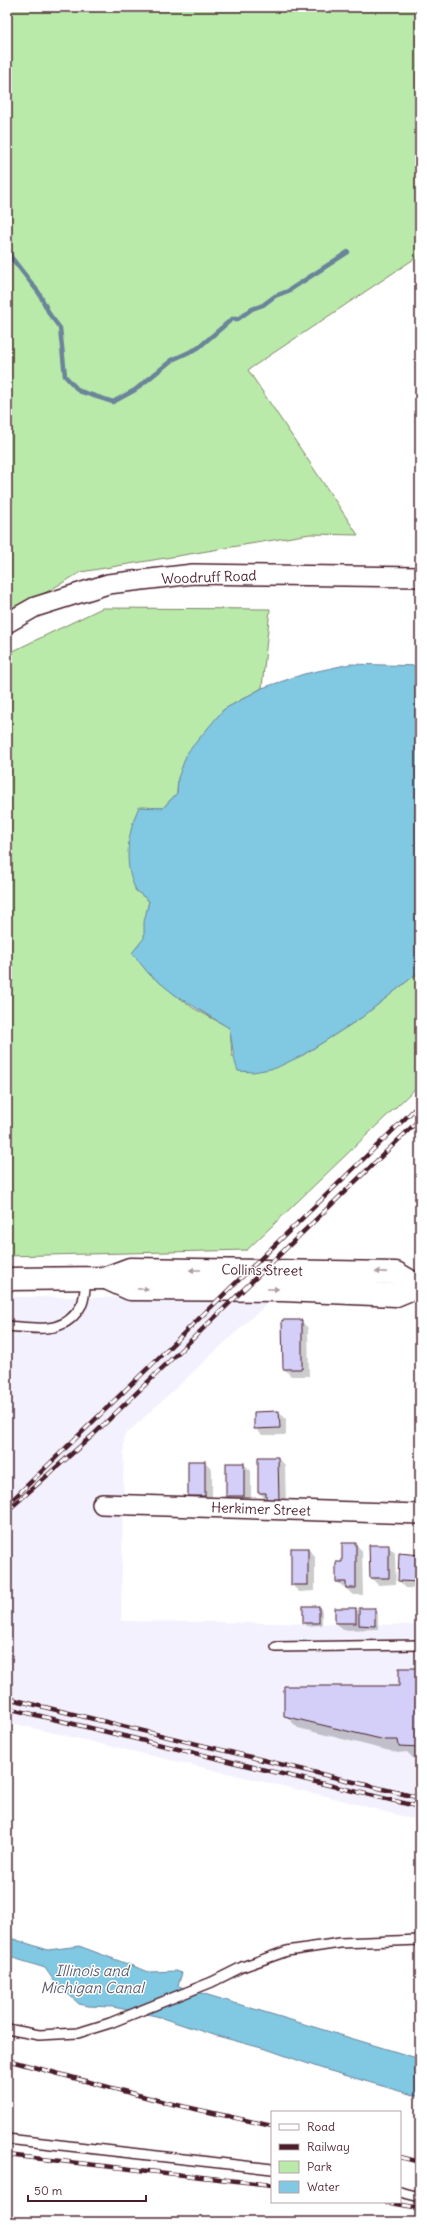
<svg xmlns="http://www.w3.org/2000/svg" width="427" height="2229" font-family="Delius,sans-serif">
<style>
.built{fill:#f2f1fd}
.green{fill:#b9eaaa;stroke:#82846a}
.water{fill:#81c8e2;stroke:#6b8499}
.shadow{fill:#0003}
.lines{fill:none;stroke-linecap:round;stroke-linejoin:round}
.stream{stroke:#6b8499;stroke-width:4.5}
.building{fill:#d4cff8;stroke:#4a1f2b}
.service-casing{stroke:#4a1f2b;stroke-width:12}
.minor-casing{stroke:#4a1f2b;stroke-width:22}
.primary-casing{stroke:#4a1f2b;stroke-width:25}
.service{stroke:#fff;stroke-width:9}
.minor{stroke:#fff;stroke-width:19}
.primary{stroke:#fff;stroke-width:22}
.rail-casing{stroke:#4a1f2b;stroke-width:4.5}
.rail{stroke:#fff;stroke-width:3;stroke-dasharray:9;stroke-linecap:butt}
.oneway{fill:#ae9aa0}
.labels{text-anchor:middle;stroke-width:3;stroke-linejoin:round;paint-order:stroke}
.street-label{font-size:14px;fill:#4a1f2b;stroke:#fff}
.water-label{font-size:15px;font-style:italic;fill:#5d5a6b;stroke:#fff}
</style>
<rect width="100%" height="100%" fill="#fff"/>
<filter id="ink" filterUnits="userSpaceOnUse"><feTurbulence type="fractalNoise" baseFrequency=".025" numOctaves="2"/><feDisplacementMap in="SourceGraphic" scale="8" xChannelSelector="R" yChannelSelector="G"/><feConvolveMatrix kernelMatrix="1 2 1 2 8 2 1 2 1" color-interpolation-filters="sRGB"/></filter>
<g filter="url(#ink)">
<polygon class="built" points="7,1297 273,1298 124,1436 121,1621 420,1625 420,1821 334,1798 7,1722"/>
<g class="green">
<polygon points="7,7 420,7 420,255 248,370 358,535 310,534 81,572 7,615"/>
<path d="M102,608L270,609L262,688L223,710L178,778L177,793L163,808L139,807L135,890L149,901C143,926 145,948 149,974L193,1008L230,1028L232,1056L303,1055L361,1018L420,971V1084L247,1250L7,1256V654Z"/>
</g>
<g class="water">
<path d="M350,664L420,666V971L361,1018L303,1055L276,1068L253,1072L238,1071C232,1055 233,1044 229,1028L175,995L149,974L132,953L144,938V922L149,901C145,897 137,893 135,888C123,864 128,830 139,807L163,808L177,793L178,778L187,753L223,710L262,688L304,674Z"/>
<polygon points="7,1937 48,1950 79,1946 149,1972 176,1971 182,1973 178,1986 420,2059 420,2097 320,2068 269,2050 210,2034 156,2016 113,2007 88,2006 79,2004 54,1981 45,1968 7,1956"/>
</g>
<g class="shadow">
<polygon points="301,1321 308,1328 309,1376 291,1376 284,1369"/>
<polygon points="279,1412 286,1419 286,1435 262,1435 255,1428"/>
<polygon points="259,1458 278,1458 285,1465 286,1509 266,1500 260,1493"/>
<polygon points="205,1462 212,1469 212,1503 196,1503 189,1496"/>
<polygon points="244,1464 251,1471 251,1503 234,1503 227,1496"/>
<polygon points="356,1544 362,1551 363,1595 354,1595 337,1582"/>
<polygon points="388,1546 395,1553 396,1584 378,1585 371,1578"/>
<polygon points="308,1549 315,1556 315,1591 299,1592 292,1585"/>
<polygon points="420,1556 420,1589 406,1588 399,1581"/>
<polygon points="319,1607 322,1611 322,1625 307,1626 304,1622"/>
<polygon points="356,1609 360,1614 375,1609 378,1613 378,1629 343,1630 336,1623"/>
<polygon points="420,1669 420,1759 413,1758 407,1752 398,1753 298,1728 285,1715 400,1687"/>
</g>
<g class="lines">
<polyline class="stream" points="7,166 9,195 7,236 11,257 39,293 50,315 60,328 65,376 79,391 113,402 135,390 172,360 198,348 232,319 238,319 252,309 263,305 275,296 288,291 348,252"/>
</g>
<g class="building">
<polygon points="282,1320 302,1320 302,1369 283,1369"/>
<polygon points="279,1411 280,1428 254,1429 254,1412"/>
<polygon points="258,1457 278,1457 279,1502 266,1502 266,1493 258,1493"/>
<rect x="188" y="1461" width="17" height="35"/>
<rect x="226" y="1463" width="18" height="33"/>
<polygon points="342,1543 356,1543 356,1588 346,1588 346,1582 336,1582 336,1562 342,1562"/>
<polygon points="369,1545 389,1545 389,1578 370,1578"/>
<rect x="291" y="1548" width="17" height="37"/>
<polygon points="399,1553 420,1555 420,1582 398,1581"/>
<rect x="303" y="1606" width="16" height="17"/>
<rect x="335" y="1608" width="21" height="15"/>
<polygon points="359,1608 375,1608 375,1626 359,1625"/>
<polygon points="399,1668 420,1668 420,1747 399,1746 398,1740 385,1740 284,1716 284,1686 399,1686"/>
</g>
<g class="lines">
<defs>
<g id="service">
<path d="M7,1326C37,1328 65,1336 82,1304C85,1297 85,1286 86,1279"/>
<polyline points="276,1647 420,1645"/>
<polyline points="7,2029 39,2035 78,2033 110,2023 212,1982 242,1967 287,1951 340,1943 420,1940"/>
<polyline points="7,2139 272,2169"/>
<polyline points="400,2192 420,2197"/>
</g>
<g id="minor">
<polyline points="7,623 35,607 108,584 193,574 420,577"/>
<polyline points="102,1504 420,1514"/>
</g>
<g id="primary">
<polyline points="106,1278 130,1289 283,1290 396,1295 420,1285"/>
<polyline points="7,1279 106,1278 130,1269 396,1273 416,1285"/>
</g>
</defs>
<use href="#service" class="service-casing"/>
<use href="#minor" class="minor-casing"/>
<use href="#primary" class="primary-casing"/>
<use href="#service" class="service"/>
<use href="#minor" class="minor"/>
<use href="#primary" class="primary"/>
<defs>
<g id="rail">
<polyline points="7,1505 420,1104"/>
<polyline points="7,1511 93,1435 420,1119"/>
<polyline points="7,1698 420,1798"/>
<polyline points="7,1708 420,1807"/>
<polyline points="7,2060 168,2103 272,2126"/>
<polyline points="7,2155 272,2185"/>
<polyline points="400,2157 420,2162"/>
<polyline points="385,2202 420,2208"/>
</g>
</defs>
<use href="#rail" class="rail-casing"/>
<use href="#rail" class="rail"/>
</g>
<defs><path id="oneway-solid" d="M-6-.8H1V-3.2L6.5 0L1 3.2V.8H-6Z"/></defs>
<g class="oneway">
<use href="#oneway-solid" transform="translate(195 1270) rotate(-180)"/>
<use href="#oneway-solid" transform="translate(381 1272) rotate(-179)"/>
<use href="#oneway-solid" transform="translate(143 1289)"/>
<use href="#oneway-solid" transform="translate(273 1289)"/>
</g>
</g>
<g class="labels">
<g class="street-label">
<text transform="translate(209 577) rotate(-2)" y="5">Woodruff Road</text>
<text transform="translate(262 1270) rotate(1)" y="5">Collins Street</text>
<text transform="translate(261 1509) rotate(2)" y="5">Herkimer Street</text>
</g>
<g class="water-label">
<text x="92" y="1976">Illinois and<tspan x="92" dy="17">Michigan Canal</tspan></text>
</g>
</g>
<rect width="427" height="2229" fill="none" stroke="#fff" stroke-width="24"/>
<rect x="12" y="12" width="403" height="2205" fill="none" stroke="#4a1f2b" stroke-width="1.5" filter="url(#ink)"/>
<rect x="271" y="2111" width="130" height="92" fill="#ffffff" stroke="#b7a5aa"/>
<rect x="279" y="2124" width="20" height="6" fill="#ffffff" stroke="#b7a5aa"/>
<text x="307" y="2131" font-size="12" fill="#4a1f2b">Road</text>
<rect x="279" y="2144" width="20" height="6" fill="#4a1f2b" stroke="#b7a5aa"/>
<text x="307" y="2151" font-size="12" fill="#4a1f2b">Railway</text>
<rect x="279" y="2161" width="20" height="12" fill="#b9eaaa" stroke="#b7a5aa"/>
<text x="307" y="2171" font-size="12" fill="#4a1f2b">Park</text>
<rect x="279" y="2181" width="20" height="12" fill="#81c8e2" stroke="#b7a5aa"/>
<text x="307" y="2191" font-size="12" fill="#4a1f2b">Water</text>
<path d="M28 2195v6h118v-6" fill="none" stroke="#4a1f2b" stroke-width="2"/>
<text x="34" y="2195" font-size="12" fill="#4a1f2b" stroke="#ffffff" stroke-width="3" paint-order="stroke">50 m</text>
</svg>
